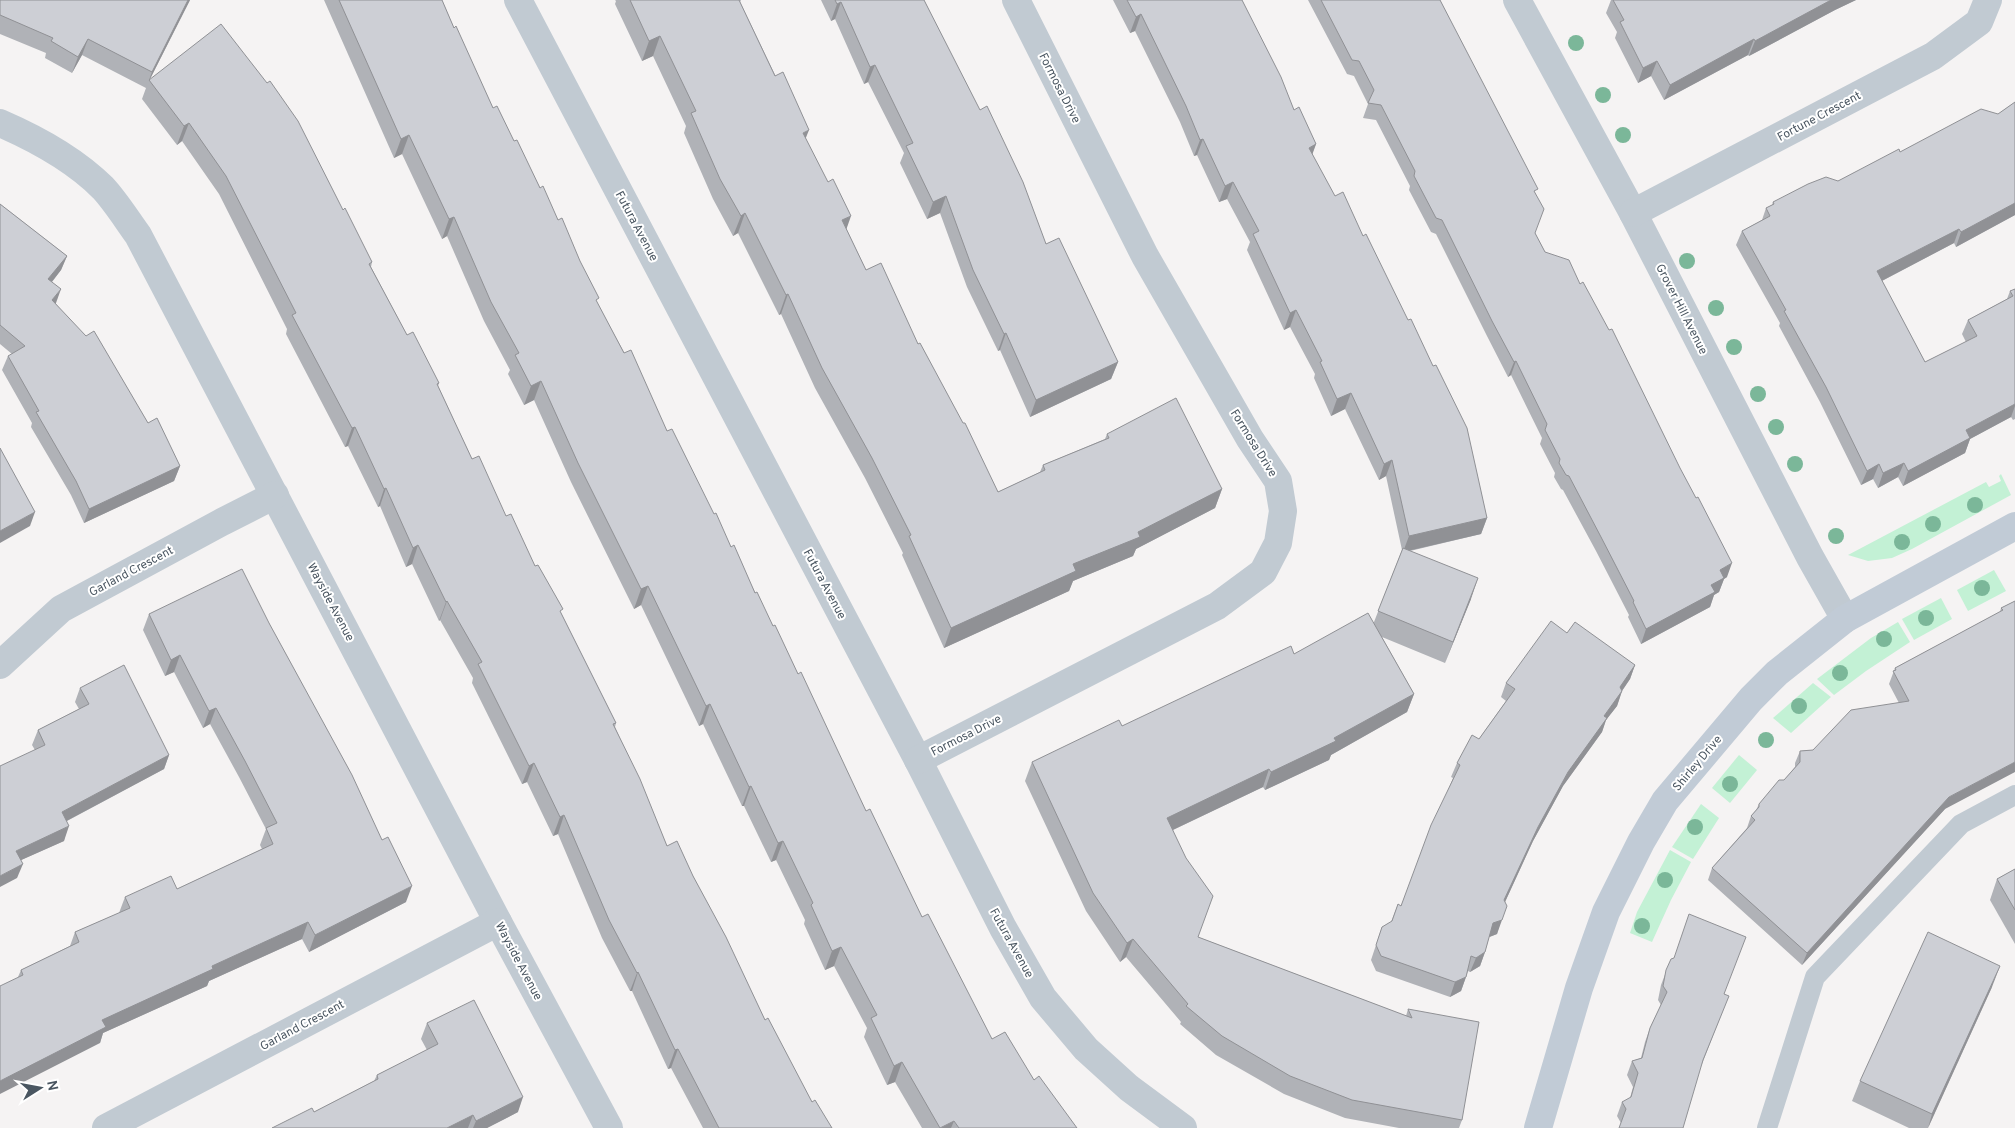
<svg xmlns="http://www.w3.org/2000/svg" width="2015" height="1128" font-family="Overpass,sans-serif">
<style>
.green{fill:#c3f1d5}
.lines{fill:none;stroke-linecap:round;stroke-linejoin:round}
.lane{stroke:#c1cad2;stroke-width:20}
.street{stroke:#c1cad2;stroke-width:28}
.secondary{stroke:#c1cbd6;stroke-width:28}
.tree{fill:#7bb799}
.wall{fill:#b0b2b7}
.shaded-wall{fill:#909195}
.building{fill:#cdcfd5;stroke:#909195}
.labels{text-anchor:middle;stroke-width:4;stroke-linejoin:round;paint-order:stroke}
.street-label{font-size:12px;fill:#4a5661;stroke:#fff}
</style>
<rect width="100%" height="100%" fill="#f5f3f3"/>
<g class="green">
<polygon points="2001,474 2011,495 1912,549 1892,558 1868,561 1848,555 1986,482 1989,487 2001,481 1999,476"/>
<polygon points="1994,570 2006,591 1968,611 1957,590"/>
<polygon points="1941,598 1952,619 1914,640 1902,619"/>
<polygon points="1898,622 1910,642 1866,671 1834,695 1817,679 1871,638"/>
<polygon points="1813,683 1831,697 1791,733 1773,718"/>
<polygon points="1739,755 1757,770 1730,803 1712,788"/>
<polygon points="1701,804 1719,818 1693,859 1672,847"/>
<polygon points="1670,850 1691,862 1671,900 1652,942 1630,933 1637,912"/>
</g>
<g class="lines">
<polyline class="lane" points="1767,1128 1815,977 1961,824 2015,795"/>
<g class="street">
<polyline points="518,0 918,760 1003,928 1043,998 1086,1049 1129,1088 1183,1128"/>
<polyline points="1517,0 1633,213 1810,557 1845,619"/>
<path d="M0,123C37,139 75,160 103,188C116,202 127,220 138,235L498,922L609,1128"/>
<polyline points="1633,213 1933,56 1979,22 1988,0"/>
<polyline points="0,665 61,609 222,522 275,495"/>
<polyline points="918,760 1217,606 1263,572 1278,543 1283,511 1278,481 1250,439 1145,256 1016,0"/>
<polyline points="106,1128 498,922"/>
</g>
<polyline class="secondary" points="1538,1128 1579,988 1606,912 1641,842 1665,801 1751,699 1777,673 1845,619 2015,526"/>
</g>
<g class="tree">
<circle cx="1576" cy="43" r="8"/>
<circle cx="1603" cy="95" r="8"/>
<circle cx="1623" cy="135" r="8"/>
<circle cx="1687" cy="261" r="8"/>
<circle cx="1716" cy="308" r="8"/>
<circle cx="1734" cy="347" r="8"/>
<circle cx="1758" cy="394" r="8"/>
<circle cx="1776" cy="427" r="8"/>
<circle cx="1795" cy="464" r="8"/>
<circle cx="1975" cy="505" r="8"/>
<circle cx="1933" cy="524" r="8"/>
<circle cx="1836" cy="536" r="8"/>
<circle cx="1902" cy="542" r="8"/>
<circle cx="1982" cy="588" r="8"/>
<circle cx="1926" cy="618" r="8"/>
<circle cx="1884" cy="639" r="8"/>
<circle cx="1840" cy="673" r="8"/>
<circle cx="1799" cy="706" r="8"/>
<circle cx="1766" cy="740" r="8"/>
<circle cx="1730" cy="784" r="8"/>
<circle cx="1695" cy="827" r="8"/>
<circle cx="1665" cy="880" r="8"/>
<circle cx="1642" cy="926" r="8"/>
</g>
<g class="wall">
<polygon points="0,0 190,0 150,79 343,210 372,262 371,267 407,335 439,383 438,386 472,459 535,566 561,613 616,723 615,727 667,846 693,876 765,1020 812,1102 832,1128 703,1128 671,1068 668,1069 632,991 630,991 602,938 558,834 553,836 527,782 522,784 472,683 473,678 440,620 439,621 412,564 406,567 380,506 378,507 348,446 345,447 286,334 287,329 219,194 182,141 177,145 142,99 146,88 82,55 72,73 45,58 46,53 0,34"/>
<polygon points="324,0 442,0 454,28 493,108 514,141 558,220 597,303 731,547 773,626 798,674 866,811 922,917 992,1039 1034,1080 1077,1128 922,1128 895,1082 887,1085 864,1037 867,1028 834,966 825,970 804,924 805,920 776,860 771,862 744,806 742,806 703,724 699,726 641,605 634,609 571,482 534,400 524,405 508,374 510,370 484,321 447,236 442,239 402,154 394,158"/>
<polygon points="615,0 741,0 740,2 806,139 846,228 866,270 918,344 998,492 1040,472 1043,465 1105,439 1107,434 1222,489 1215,508 1136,549 1133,556 1073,581 1069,591 944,648 902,555 903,553 865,478 815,388 781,314 779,315 738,233 733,236 713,199 684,133 686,126 653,56 642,61 615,4 616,1"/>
<polygon points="821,0 924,0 1046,244 1118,362 1111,379 1030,417 1000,350 998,351 967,287 940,213 927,219 900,163 904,153 868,82 864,84 835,19 831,21"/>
<polygon points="1113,0 1242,0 1294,110 1316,144 1312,154 1487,518 1481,534 1410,551 1471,599 1445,663 1382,637 1414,694 1407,712 1331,755 1329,760 1265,790 1263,787 1173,830 1198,937 1406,1016 1408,1009 1462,1120 1459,1128 1399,1128 1345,1118 1284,1094 1216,1055 1180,1024 1181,1022 1126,957 1120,962 1086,911 1025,781 1032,762 1122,726 1294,654 1374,622 1402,550 1386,476 1379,480 1345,409 1331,416 1314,378 1315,374 1290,327 1284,330 1247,250 1250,242 1227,199 1219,202 1197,155 1194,156 1180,122 1135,31 1130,33"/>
<polygon points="1308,0 1440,0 1536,195 1535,233 1545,252 1580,284 1727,577 1724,579 1719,592 1714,595 1710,607 1641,644 1628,617 1629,615 1596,551 1563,490 1561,489 1554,477 1555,473 1540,444 1542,438 1511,375 1508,377 1487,336 1436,234 1431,232 1409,190 1410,186 1376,120 1363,118 1368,104 1354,76 1347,74"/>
<polygon points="1611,0 1856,0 1835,10 1749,56 1748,55 1664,100 1651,76 1638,83 1615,38 1617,32 1606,13"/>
<polygon points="2015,102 2015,215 1956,247 1954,243 1882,281 1925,362 1966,342 1962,334 1968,320 2007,299 2010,291 2015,289 2015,419 2013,420 2011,417 1970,439 1965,453 1903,486 1898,477 1878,488 1873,479 1861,485 1820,402 1779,326 1780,323 1736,245 1742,231 1762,220 1766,208 1772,205 1773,202 1838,181 1900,152 1998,114"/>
<polygon points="0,204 67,256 61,270 52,282 56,303 56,304 148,423 180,466 174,481 84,523 71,495 31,427 32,423 2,370 8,356 12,354 0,344"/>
<polygon points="2015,601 1945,809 1802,965 1708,880 1712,868 1747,828 1751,816 1756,810 1759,804 1784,780 1795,767 1795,763 1800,751 1813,750 1899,703 1889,684 1895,668 2000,612 2001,608"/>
<polygon points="149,614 269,623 406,902 309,952 302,939 209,981 207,986 103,1033 100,1043 18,977 21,970 70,946 75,932 119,913 125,897 177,889 262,849 260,845 266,829 239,777 210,724 203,728 174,672 165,676 143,630"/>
<polygon points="1567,633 1635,665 1630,679 1622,691 1617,706 1606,720 1602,732 1563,786 1533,841 1505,902 1497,934 1489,937 1485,952 1480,966 1470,972 1468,971 1461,991 1450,997 1376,971 1371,960 1382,927 1391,922 1398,904 1401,906 1453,778 1451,777 1457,763 1479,739 1506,701 1501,697 1506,683"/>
<polygon points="80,688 169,755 164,769 67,821 64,841 21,860 17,878 35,750 32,745 38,730 79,709 75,702"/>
<polygon points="2015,869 2015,944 1990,900 1997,879"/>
<polygon points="1671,959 1724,994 1723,1010 1702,1064 1621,1123 1617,1116 1622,1102 1630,1098 1633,1087 1627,1075 1632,1061 1641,1058 1645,1042 1650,1028 1661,1005 1658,1000 1661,985"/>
<polygon points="1992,987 1928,1128 1909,1128 1852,1101 1860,1081"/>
<polygon points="427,1023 518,1112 487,1128 272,1128 314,1112 374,1081 377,1075 427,1050 421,1039"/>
</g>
<g class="shaded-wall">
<polygon points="188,0 190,0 188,4 149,81 149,80 152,72"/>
<polygon points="1831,0 1856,0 1835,10 1749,56 1755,41"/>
<polygon points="841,2 835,19 831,21 837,4"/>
<polygon points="1141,14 1135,31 1130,33 1136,17"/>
<polygon points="660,36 653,56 642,61 649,41"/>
<polygon points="88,39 82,55 72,73 78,57"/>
<polygon points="1754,39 1748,55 1664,100 1670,85"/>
<polygon points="1657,61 1651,76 1638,83 1643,68"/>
<polygon points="875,65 868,82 864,84 870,67"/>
<polygon points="189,123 182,141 177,145 184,126"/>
<polygon points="809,130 801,150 803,133"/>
<polygon points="409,135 402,154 394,158 401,139"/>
<polygon points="1203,139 1197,155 1194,156 1200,140"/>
<polygon points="1316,144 1310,161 1309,148"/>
<polygon points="1233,182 1227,199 1219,202 1225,186"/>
<polygon points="946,196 940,213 927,219 933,202"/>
<polygon points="2015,203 2015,215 1956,247 1961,232"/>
<polygon points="745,213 738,233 733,236 741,216"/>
<polygon points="851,216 844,236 842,220"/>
<polygon points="454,217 447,236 442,239 449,219"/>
<polygon points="1959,229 1954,243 1872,286 1877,271"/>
<polygon points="67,256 61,270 43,293 48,279"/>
<polygon points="61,289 56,303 47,314 52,300"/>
<polygon points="788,294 781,314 779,315 786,295"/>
<polygon points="1296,310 1290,327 1284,330 1290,313"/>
<polygon points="1006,333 1000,350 998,351 1004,334"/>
<polygon points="1516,361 1511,375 1508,377 1514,362"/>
<polygon points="1118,362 1111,379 1030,417 1036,400"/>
<polygon points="541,381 534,400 524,405 531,386"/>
<polygon points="1351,393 1345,409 1331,416 1337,399"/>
<polygon points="2015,404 2015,406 2011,417 1970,439 1965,453 1903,486 1908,471 1966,430"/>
<polygon points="355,427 348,446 345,447 352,428"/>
<polygon points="1392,460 1386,476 1379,480 1384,464"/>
<polygon points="1904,463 1898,477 1878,488 1883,473"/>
<polygon points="1879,464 1873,479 1861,485 1867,471"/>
<polygon points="180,466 174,481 84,523 89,509"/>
<polygon points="386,488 380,506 378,507 384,489"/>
<polygon points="1222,489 1215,508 1136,549 1133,556 1073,581 1069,591 944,648 951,628 1073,564"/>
<polygon points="35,512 30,526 0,543 0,531"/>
<polygon points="1487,518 1481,534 1403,552 1409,536"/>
<polygon points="418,545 412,564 406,567 413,548"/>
<polygon points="1732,563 1727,577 1724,579 1719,592 1714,595 1710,607 1641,644 1646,629 1711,585 1720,570"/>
<polygon points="1478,578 1471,599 1445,663 1453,642"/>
<polygon points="648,586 641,605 634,609 641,589"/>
<polygon points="447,601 440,620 439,621 446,602"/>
<polygon points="180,655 174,672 165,676 171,660"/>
<polygon points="1635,665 1630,679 1615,701 1620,687"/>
<polygon points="1622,691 1617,706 1606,720 1602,732 1563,786 1533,841 1499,915 1504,900 1538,827 1568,772 1604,716"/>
<polygon points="1414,694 1407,712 1331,755 1329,760 1265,790 1271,772 1334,738"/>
<polygon points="710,704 703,724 699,726 706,706"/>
<polygon points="216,708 210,724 203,728 209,711"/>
<polygon points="169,755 164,769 57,826 62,812"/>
<polygon points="2015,762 2015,772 1945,809 1802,965 1807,953 1949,797"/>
<polygon points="534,763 527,782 522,784 529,766"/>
<polygon points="1269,769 1263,787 1160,836 1167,818"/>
<polygon points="751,786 744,806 742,806 749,787"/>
<polygon points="564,815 558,834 553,836 560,817"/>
<polygon points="69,826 64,841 10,865 16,851"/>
<polygon points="783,841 776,860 771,862 778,843"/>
<polygon points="23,864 17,878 0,887 0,876"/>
<polygon points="412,886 406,902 309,952 315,935"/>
<polygon points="1502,920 1497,934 1487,938 1493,923"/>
<polygon points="308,922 302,939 209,981 207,986 103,1033 100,1043 0,1094 0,1081 102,1020 212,966"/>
<polygon points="1133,939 1126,957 1120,962 1127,943"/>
<polygon points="841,947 834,966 825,970 832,951"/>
<polygon points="1485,952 1480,966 1470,972 1476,958"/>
<polygon points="2000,966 1992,987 1928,1128 1932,1114"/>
<polygon points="638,972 632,991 630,991 637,973"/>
<polygon points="1466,977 1461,991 1450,997 1455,982"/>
<polygon points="678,1049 671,1068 668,1069 675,1050"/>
<polygon points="902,1062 895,1082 887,1085 894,1066"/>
<polygon points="523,1097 518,1112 487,1128 473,1128 476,1121"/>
<polygon points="473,1115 468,1128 447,1128"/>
<polygon points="954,1121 951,1128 941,1128"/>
</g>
<g class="building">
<polygon points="0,0 188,0 152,72 88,39 78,57 51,41 53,38 0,15"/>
<polygon points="339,0 442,0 454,28 456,26 493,108 497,106 514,141 517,140 540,188 543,186 558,220 562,218 580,261 599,298 596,300 624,353 631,350 667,431 672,429 714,514 716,513 731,547 734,545 755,593 757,592 773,626 775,625 798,674 801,672 866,811 870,809 922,917 928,914 992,1039 1005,1032 1034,1080 1039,1076 1077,1128 959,1128 954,1121 940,1128 902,1062 894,1066 871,1018 877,1015 841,947 832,951 811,905 813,903 783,841 778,843 751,786 749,787 710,704 706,706 648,586 641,589 578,463 541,381 531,386 515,355 519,353 491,302 454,217 449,219 409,135 401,139"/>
<polygon points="630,0 739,0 775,76 783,72 809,130 803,133 828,182 833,179 851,216 842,220 866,270 881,263 918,344 920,343 963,423 965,423 998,492 1045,470 1043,465 1109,438 1107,434 1176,398 1222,489 1138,532 1140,537 1073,564 1076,571 951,628 909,536 911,535 872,458 822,368 788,294 786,295 745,213 741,216 720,179 691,113 696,111 660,36 649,41"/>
<polygon points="835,0 924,0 980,110 987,106 1023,182 1046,244 1059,238 1118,362 1036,400 1006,333 1004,334 973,270 946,196 933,202 906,146 913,143 875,65 870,67 841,2 837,4"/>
<polygon points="1127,0 1242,0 1281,77 1294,110 1299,107 1316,144 1309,148 1335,196 1343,192 1363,236 1366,234 1408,320 1411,319 1433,366 1436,365 1467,428 1487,518 1409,536 1392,460 1384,464 1351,393 1337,399 1320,362 1322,361 1296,310 1290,313 1253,234 1259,231 1233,182 1225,186 1203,139 1200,140 1186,106 1141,14 1136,17"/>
<polygon points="1321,0 1440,0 1538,189 1534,191 1544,209 1535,233 1545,252 1569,260 1580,284 1583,282 1609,330 1612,329 1680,468 1696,498 1698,497 1732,563 1720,570 1724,578 1711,585 1715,592 1646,629 1633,602 1634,601 1601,537 1569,476 1566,475 1559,463 1560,459 1545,430 1547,424 1516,361 1514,362 1492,321 1442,220 1436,218 1414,176 1415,171 1381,105 1368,103 1374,90 1359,61 1352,60"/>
<polygon points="1613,0 1831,0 1755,41 1754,39 1670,85 1657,61 1643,68 1620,22 1624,20"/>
<polygon points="221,24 267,83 270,81 298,121 343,210 345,208 372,262 369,264 407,335 413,332 439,383 437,384 472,459 479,456 506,516 511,514 535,566 538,565 563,609 560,611 616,723 613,724 640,779 667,846 677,841 693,876 726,937 765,1020 768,1018 812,1102 815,1100 832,1128 719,1128 678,1049 675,1050 638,972 637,973 609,920 564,815 560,817 534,763 529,766 478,664 482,662 447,601 446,602 418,545 413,548 386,488 384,489 355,427 352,428 292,315 296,313 226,176 189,123 184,126 149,80"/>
<polygon points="2015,102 2015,203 1961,232 1959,229 1877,271 1925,362 1977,336 1968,320 2013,296 2010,291 2015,289 2015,404 1966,430 1970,438 1908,471 1904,463 1883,473 1879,464 1867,471 1826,387 1784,311 1786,310 1742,231 1770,216 1766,208 1774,204 1773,202 1808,184 1826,177 1838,181 1899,149 1900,152 1981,109 1998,114"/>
<polygon points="0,204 67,256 48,279 61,289 52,300 86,336 94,331 148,423 157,418 180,466 89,509 76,481 36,412 39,411 8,356 25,346 0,325"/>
<polygon points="0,448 35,512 0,531"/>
<polygon points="1403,548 1478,578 1453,642 1378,611"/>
<polygon points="242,569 269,623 352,775 382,840 388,837 412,886 315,935 308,922 212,966 213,969 102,1020 106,1027 0,1081 0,986 23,975 21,970 79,942 75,932 130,908 125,897 171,876 177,889 273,844 266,828 277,823 245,761 216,708 209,711 180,655 171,660 149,614"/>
<polygon points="2015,601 2015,762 1949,797 1807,953 1712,868 1755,820 1751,816 1759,807 1759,804 1779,780 1784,780 1800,762 1800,751 1813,750 1851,710 1909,701 1893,671 1896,670 1895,668 2003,610 2001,608"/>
<polygon points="1368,613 1414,694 1334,738 1336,741 1271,772 1269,769 1167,818 1186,858 1213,896 1198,937 1412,1018 1408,1009 1479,1022 1462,1120 1352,1100 1290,1076 1222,1036 1186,1006 1188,1004 1133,939 1127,943 1093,893 1032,762 1119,720 1122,726 1291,646 1294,654"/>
<polygon points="1551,621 1567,633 1575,622 1635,665 1620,687 1622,691 1604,716 1607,718 1568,772 1538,827 1504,900 1507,906 1502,920 1493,923 1485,952 1476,958 1471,956 1466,977 1455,982 1381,956 1376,945 1382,927 1392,921 1398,904 1401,906 1431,825 1460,765 1457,763 1472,735 1479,739 1515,689 1506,683"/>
<polygon points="124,665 169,755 62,812 69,826 16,851 23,864 0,876 0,766 45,745 38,730 89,704 80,688"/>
<polygon points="2015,869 2015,910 1997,879"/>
<polygon points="1689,914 1746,937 1724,994 1729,996 1703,1060 1683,1128 1619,1128 1626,1109 1622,1102 1631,1097 1638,1073 1632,1061 1642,1058 1650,1028 1667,992 1663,986 1666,970 1671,959 1674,958"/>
<polygon points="1928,932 2000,966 1932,1114 1860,1081"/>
<polygon points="474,1000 523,1097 476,1121 473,1115 447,1128 272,1128 312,1108 314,1112 378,1079 377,1075 438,1044 427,1023"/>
</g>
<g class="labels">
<g class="street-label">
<text transform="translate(1060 88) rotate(63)" y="4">Formosa Drive</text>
<text transform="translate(1819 116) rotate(-28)" y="4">Fortune Crescent</text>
<text transform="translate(637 226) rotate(62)" y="4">Futura Avenue</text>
<text transform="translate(1682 309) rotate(63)" y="4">Grover Hill Avenue</text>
<text transform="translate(1254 443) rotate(58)" y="4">Formosa Drive</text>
<text transform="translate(131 571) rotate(-28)" y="4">Garland Crescent</text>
<text transform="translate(825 584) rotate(62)" y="4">Futura Avenue</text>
<text transform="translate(331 602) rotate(62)" y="4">Wayside Avenue</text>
<text transform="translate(966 735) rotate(-27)" y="4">Formosa Drive</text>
<text transform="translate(1697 763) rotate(-50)" y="4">Shirley Drive</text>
<text transform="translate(1012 943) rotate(61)" y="4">Futura Avenue</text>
<text transform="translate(519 961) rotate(62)" y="4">Wayside Avenue</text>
<text transform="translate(302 1025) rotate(-28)" y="4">Garland Crescent</text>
</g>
</g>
<g transform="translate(40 1088) rotate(79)" stroke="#ffffff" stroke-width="4" paint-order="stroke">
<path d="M0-4L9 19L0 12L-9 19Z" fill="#4a5661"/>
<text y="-8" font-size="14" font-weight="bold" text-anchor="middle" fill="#4a5661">N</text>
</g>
</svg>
